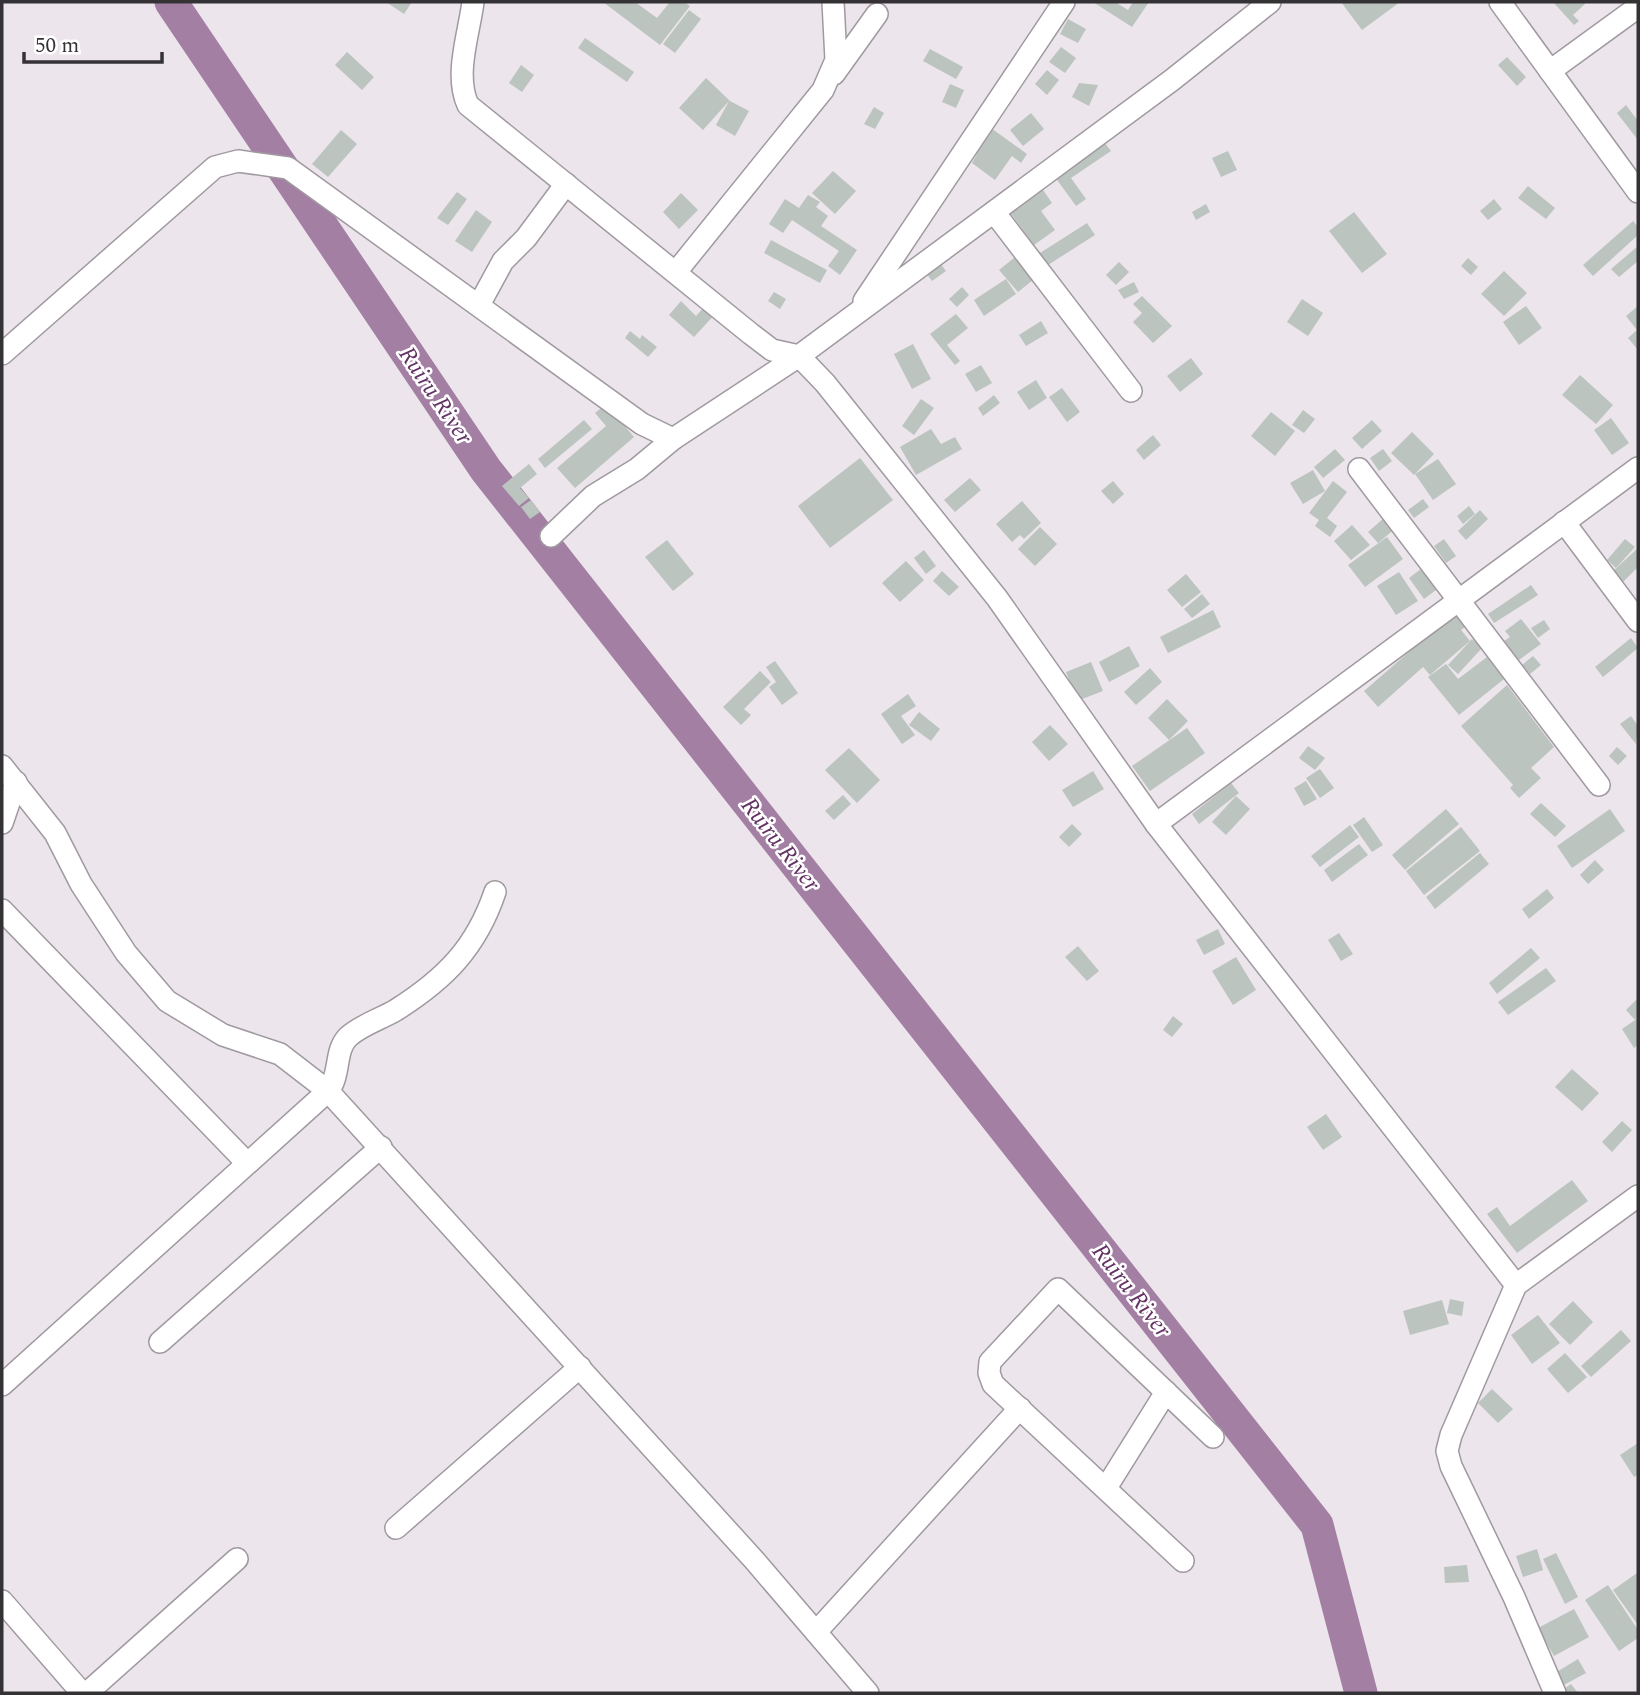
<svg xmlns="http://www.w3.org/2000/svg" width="1640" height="1695" font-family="Spectral,serif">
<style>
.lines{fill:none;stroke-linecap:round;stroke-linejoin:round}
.river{stroke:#a47fa4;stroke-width:33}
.building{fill:#bbc4bf}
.minor-casing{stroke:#a099a0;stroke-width:24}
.minor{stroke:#fff;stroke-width:21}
.labels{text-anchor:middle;stroke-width:5;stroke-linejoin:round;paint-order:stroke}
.water-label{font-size:24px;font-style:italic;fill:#633264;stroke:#fff}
</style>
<rect width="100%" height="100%" fill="#ede5ec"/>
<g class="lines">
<polyline class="river" points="171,2 486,470 1317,1525 1361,1693"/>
</g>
<g class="building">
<polygon points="386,2 412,2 404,14"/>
<polygon points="603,2 635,2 657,18 670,2 684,2 690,6 660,45"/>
<polygon points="1093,2 1115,2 1128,10 1133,2 1149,2 1132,27"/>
<polygon points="1341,2 1400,2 1362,30"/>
<polygon points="1553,2 1587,2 1573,15 1579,21 1574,25"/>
<polygon points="689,10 701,19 675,53 663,44"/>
<polygon points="1068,19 1086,29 1078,43 1060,34"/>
<polygon points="585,38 634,72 627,82 578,48"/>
<polygon points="1061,47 1076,58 1065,73 1049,62"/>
<polygon points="930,49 963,67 956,79 923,61"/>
<polygon points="347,52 374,77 362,90 335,65"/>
<polygon points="1507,57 1526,77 1517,86 1498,65"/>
<polygon points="521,65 534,75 522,92 509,83"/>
<polygon points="1047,70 1059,80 1047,95 1035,84"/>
<polygon points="706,78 730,101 749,111 735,136 716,125 729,101 703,130 679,108"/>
<polygon points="1079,83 1098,85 1089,106 1072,97"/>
<polygon points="950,84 964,90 956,108 942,102"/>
<polygon points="1626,105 1638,121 1638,140 1617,113"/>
<polygon points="874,107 884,113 875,129 864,124"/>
<polygon points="1031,113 1044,129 1023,146 1010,130"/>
<polygon points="991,128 1027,154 1021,163 1012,156 995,180 972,163"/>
<polygon points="341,130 357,144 328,177 312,164"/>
<polygon points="1104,142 1111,151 1071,178 1086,199 1076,206 1055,177"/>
<polygon points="1228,151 1237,170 1221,177 1212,158"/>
<polygon points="833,171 856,191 835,214 812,193"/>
<polygon points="1528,186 1555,208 1546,219 1518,198"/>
<polygon points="1041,187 1052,203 1041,211 1055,230 1034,245 1009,211"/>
<polygon points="457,192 467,199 448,225 437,218"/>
<polygon points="681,193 698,210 679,229 663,212"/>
<polygon points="808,195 820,202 816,207 828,216 821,226 857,250 840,275 828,266 839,251 792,220 783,233 769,224 785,199 799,208"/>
<polygon points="1494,199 1502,209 1488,220 1480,211"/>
<polygon points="1206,204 1210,212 1196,220 1192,212"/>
<polygon points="476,210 492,222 472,252 455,241"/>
<polygon points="1354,212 1387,254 1362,273 1329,231"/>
<polygon points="1633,221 1638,227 1638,235 1593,276 1583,265"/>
<polygon points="1087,223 1095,235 1048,265 1040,253"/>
<polygon points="771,240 827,270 820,283 764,253"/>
<polygon points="1638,246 1638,261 1619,277 1611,269"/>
<polygon points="1015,257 1033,280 1018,292 999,270"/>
<polygon points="1468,258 1478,267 1471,275 1461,266"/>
<polygon points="1119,262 1129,272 1116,285 1106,275"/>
<polygon points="940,263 946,271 932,281 926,273"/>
<polygon points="1504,271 1527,293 1504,316 1481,294"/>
<polygon points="1006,279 1016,294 984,316 974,300"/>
<polygon points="1134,282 1139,292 1124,299 1118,290"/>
<polygon points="962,287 969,295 957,307 949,299"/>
<polygon points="774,292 786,299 780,309 768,301"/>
<polygon points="1142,296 1172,326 1153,343 1133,322 1142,313 1133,304"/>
<polygon points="1302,299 1323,313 1308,336 1287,322"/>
<polygon points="681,301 696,316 707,304 717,312 694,337 669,315"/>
<polygon points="1526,306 1542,328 1519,345 1503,322"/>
<polygon points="1638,306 1638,350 1628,338 1637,330 1626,316"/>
<polygon points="956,314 968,328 947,345 960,361 955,365 930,334"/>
<polygon points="1041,321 1048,333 1026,346 1019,335"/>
<polygon points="630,331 640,339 642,335 657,347 648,357 625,338"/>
<polygon points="913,344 931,379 912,389 894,354"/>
<polygon points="1191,358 1203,374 1180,392 1167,376"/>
<polygon points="981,365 992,383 976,392 965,374"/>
<polygon points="1580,375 1613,405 1596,424 1562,395"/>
<polygon points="1036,380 1047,398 1029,410 1017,392"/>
<polygon points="1062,388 1080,412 1067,422 1049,397"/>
<polygon points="994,395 1000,403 983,416 978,408"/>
<polygon points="921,399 934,408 914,435 902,426"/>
<polygon points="606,404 634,437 575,488 557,468 606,426 595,413"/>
<polygon points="1303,410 1315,419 1304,433 1292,425"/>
<polygon points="1271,412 1295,431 1275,456 1251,436"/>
<polygon points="1611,418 1629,443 1612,455 1594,430"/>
<polygon points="584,420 592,429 545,468 538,459"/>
<polygon points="1372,420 1382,431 1362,449 1352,438"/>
<polygon points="931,429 941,444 955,437 962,449 916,475 900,447"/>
<polygon points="1412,432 1434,454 1414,475 1391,453"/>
<polygon points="1153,435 1161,445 1144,460 1136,450"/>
<polygon points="1335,449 1345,460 1323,478 1314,467"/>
<polygon points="1383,449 1392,461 1379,471 1370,458"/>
<polygon points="860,458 893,500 830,548 798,506"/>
<polygon points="1438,459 1456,484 1433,500 1415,474"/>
<polygon points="529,464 537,474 520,488 529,498 519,506 502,486"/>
<polygon points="1313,470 1325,491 1303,504 1290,483"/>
<polygon points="970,478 981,490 955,512 944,500"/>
<polygon points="1113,481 1124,494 1113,504 1101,491"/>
<polygon points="1333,481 1347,492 1327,518 1337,526 1330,537 1315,526 1319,520 1309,513"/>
<polygon points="1423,499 1429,507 1414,518 1408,510"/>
<polygon points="531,500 540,512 530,519 521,507"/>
<polygon points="1022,501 1041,523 1024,539 1020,535 1012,542 996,524"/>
<polygon points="1469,506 1475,514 1463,524 1457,516"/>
<polygon points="1480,510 1488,519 1466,540 1458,531"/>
<polygon points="1385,517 1396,528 1378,543 1368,532"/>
<polygon points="1352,525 1370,545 1351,560 1334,541"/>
<polygon points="1040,527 1057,544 1035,566 1018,549"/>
<polygon points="1387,537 1403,559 1365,587 1348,565"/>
<polygon points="1444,539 1456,556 1446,563 1434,546"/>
<polygon points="1625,539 1635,547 1616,568 1607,560"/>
<polygon points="667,540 694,574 673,591 645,557"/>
<polygon points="1638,548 1638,567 1623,582 1613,571"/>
<polygon points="924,550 936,566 926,574 914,558"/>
<polygon points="906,561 924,580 900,602 882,583"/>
<polygon points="1425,566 1440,587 1424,599 1409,578"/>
<polygon points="942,571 959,587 949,596 933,581"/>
<polygon points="1399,572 1418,601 1396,615 1377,586"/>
<polygon points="1186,574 1201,592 1182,607 1167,590"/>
<polygon points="1531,585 1538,595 1494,623 1488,614"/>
<polygon points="1202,594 1210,604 1192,618 1184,609"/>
<polygon points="1213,610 1221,627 1168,653 1160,637"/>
<polygon points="1454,613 1466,626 1461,630 1470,641 1430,675 1423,667 1378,707 1364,691"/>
<polygon points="1521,619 1541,644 1519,660 1504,641 1510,637 1505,631"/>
<polygon points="1544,620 1550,629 1538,638 1531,628"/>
<polygon points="1631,638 1638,648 1603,677 1595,667"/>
<polygon points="1472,639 1482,648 1458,674 1448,665"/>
<polygon points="1129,646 1140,666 1109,682 1099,662"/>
<polygon points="1533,656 1541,665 1530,674 1522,665"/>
<polygon points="1487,657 1504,679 1459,715 1428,677 1446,664 1458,679"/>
<polygon points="775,661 798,693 782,705 769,687 776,682 766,667"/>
<polygon points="1091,662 1103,691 1077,701 1066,672"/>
<polygon points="1150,668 1162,682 1136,705 1124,692"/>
<polygon points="760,671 771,682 744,709 751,715 741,725 723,707"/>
<polygon points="1507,685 1554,747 1531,768 1541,778 1519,798 1510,788 1513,785 1461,726"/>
<polygon points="908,694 916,706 901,716 915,735 902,744 881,714"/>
<polygon points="1167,699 1188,721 1169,740 1148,718"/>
<polygon points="919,712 940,729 931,741 909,725"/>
<polygon points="1631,716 1638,726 1636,744 1620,724"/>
<polygon points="1050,725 1068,744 1049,761 1032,742"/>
<polygon points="1187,728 1205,753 1150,791 1132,766"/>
<polygon points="1308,746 1325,758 1315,770 1299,758"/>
<polygon points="1617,747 1627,756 1618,765 1609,756"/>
<polygon points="849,748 880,780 857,803 825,770"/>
<polygon points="1320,769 1334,788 1320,798 1306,778"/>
<polygon points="1093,771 1104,789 1073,807 1062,790"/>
<polygon points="1306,781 1317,799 1304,806 1294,788"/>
<polygon points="1231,783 1239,793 1199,824 1192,814"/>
<polygon points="843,795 851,804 834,820 825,811"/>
<polygon points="1236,796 1250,809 1226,835 1212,822"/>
<polygon points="1541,803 1566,826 1555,837 1530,814"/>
<polygon points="1446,809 1459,824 1405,870 1392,855"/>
<polygon points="1610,809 1625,831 1572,868 1557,846"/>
<polygon points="1364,817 1383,845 1372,852 1353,825"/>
<polygon points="1072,824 1082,834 1069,847 1059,837"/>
<polygon points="1350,825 1359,837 1320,867 1311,856"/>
<polygon points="1461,827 1480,851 1424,895 1406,871"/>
<polygon points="1359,844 1368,855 1332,882 1324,870"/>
<polygon points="1480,853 1489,864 1435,909 1426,897"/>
<polygon points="1595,860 1604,870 1588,884 1580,875"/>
<polygon points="1547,889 1554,898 1529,919 1522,909"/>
<polygon points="1218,929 1225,944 1204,955 1196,940"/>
<polygon points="1339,933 1353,954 1341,961 1328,940"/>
<polygon points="1078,946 1099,971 1087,981 1065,957"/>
<polygon points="1531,948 1540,958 1497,994 1489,983"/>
<polygon points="1236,957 1256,990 1233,1005 1212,971"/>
<polygon points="1546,968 1556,981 1508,1015 1498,1002"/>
<polygon points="1638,998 1638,1016 1635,1020 1626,1010"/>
<polygon points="1173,1016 1183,1024 1172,1037 1163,1030"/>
<polygon points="1638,1018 1638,1045 1634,1048 1622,1029"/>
<polygon points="1572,1069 1599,1093 1582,1111 1555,1087"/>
<polygon points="1326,1114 1342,1137 1323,1150 1307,1127"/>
<polygon points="1622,1121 1632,1130 1612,1152 1602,1142"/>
<polygon points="1572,1180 1588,1201 1517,1253 1487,1214 1497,1207 1510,1226"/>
<polygon points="1450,1299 1464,1302 1462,1316 1447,1313"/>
<polygon points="1442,1300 1449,1324 1410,1335 1403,1311"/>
<polygon points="1573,1301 1593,1322 1570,1345 1549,1324"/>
<polygon points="1538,1315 1560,1343 1532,1364 1511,1335"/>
<polygon points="1621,1330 1631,1341 1591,1377 1581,1366"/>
<polygon points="1565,1353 1587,1377 1568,1393 1547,1369"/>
<polygon points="1492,1389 1513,1409 1498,1423 1478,1403"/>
<polygon points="1638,1443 1638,1475 1634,1477 1620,1455"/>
<polygon points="1537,1549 1543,1570 1523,1577 1516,1556"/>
<polygon points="1556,1553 1578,1597 1565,1604 1543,1559"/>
<polygon points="1467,1565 1469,1582 1445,1583 1444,1567"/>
<polygon points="1637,1573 1638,1575 1638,1625 1613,1590"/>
<polygon points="1608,1585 1638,1630 1638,1638 1619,1651 1585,1600"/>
<polygon points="1574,1609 1589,1637 1554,1656 1538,1628"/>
<polygon points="1578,1659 1586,1673 1562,1686 1555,1673"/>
<polygon points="1571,1684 1578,1693 1567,1693 1564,1689"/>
</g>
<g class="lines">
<defs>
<g id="minor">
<path d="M473,2C469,34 454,75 468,105L751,334L772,350L799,356L825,383L997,598L1156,824L1516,1285"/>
<polyline points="1500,2 1638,192"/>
<polyline points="1550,71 1638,7"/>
<polyline points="834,74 877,14"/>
<polyline points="994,212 1131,391"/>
<polyline points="676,272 823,90 836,60 833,2"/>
<polyline points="864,301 1064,2"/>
<polyline points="479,305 503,261 526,238 566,184"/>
<polyline points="2,354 215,167 238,161 288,168 642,424 673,439 799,356 1172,80 1270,2"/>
<polyline points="1359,469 1599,785"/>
<polyline points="1564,522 1638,621"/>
<polyline points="551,536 593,496 637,469 673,439"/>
<path d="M2,766L55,833L81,884L126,953L167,1001L223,1035L280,1054L328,1091C341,1075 334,1051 348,1037C361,1025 381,1019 396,1010C445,979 476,948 495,892"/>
<polyline points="2,823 16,782"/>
<polyline points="1156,824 1638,468"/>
<polyline points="2,910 247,1163"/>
<polyline points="160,1342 381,1147"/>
<polyline points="2,1385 328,1091 755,1561 868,1693"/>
<polyline points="1106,1488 1166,1392"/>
<polyline points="396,1528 580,1367"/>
<polyline points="1183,1561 993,1384 989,1373 990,1362 1058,1289 1213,1437"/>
<polyline points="2,1601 82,1693"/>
<polyline points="816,1632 1020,1408"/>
<polyline points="87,1693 237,1559"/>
<polyline points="1555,1693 1514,1597 1451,1466 1447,1451 1451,1435 1516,1285 1638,1196"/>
</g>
</defs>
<use href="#minor" class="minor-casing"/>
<use href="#minor" class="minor"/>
</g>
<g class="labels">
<g class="water-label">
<text transform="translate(436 395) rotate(56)" y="8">Ruiru River</text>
<text transform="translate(781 844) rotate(52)" y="8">Ruiru River</text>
<text transform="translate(1132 1290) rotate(52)" y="8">Ruiru River</text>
</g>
</g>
<rect width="1640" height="1695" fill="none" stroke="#353235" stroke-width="7"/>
<path d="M24 52v10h138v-10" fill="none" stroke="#353235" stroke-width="3.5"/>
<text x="35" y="52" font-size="21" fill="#353235" stroke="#ffffff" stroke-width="5" paint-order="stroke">50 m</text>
</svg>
